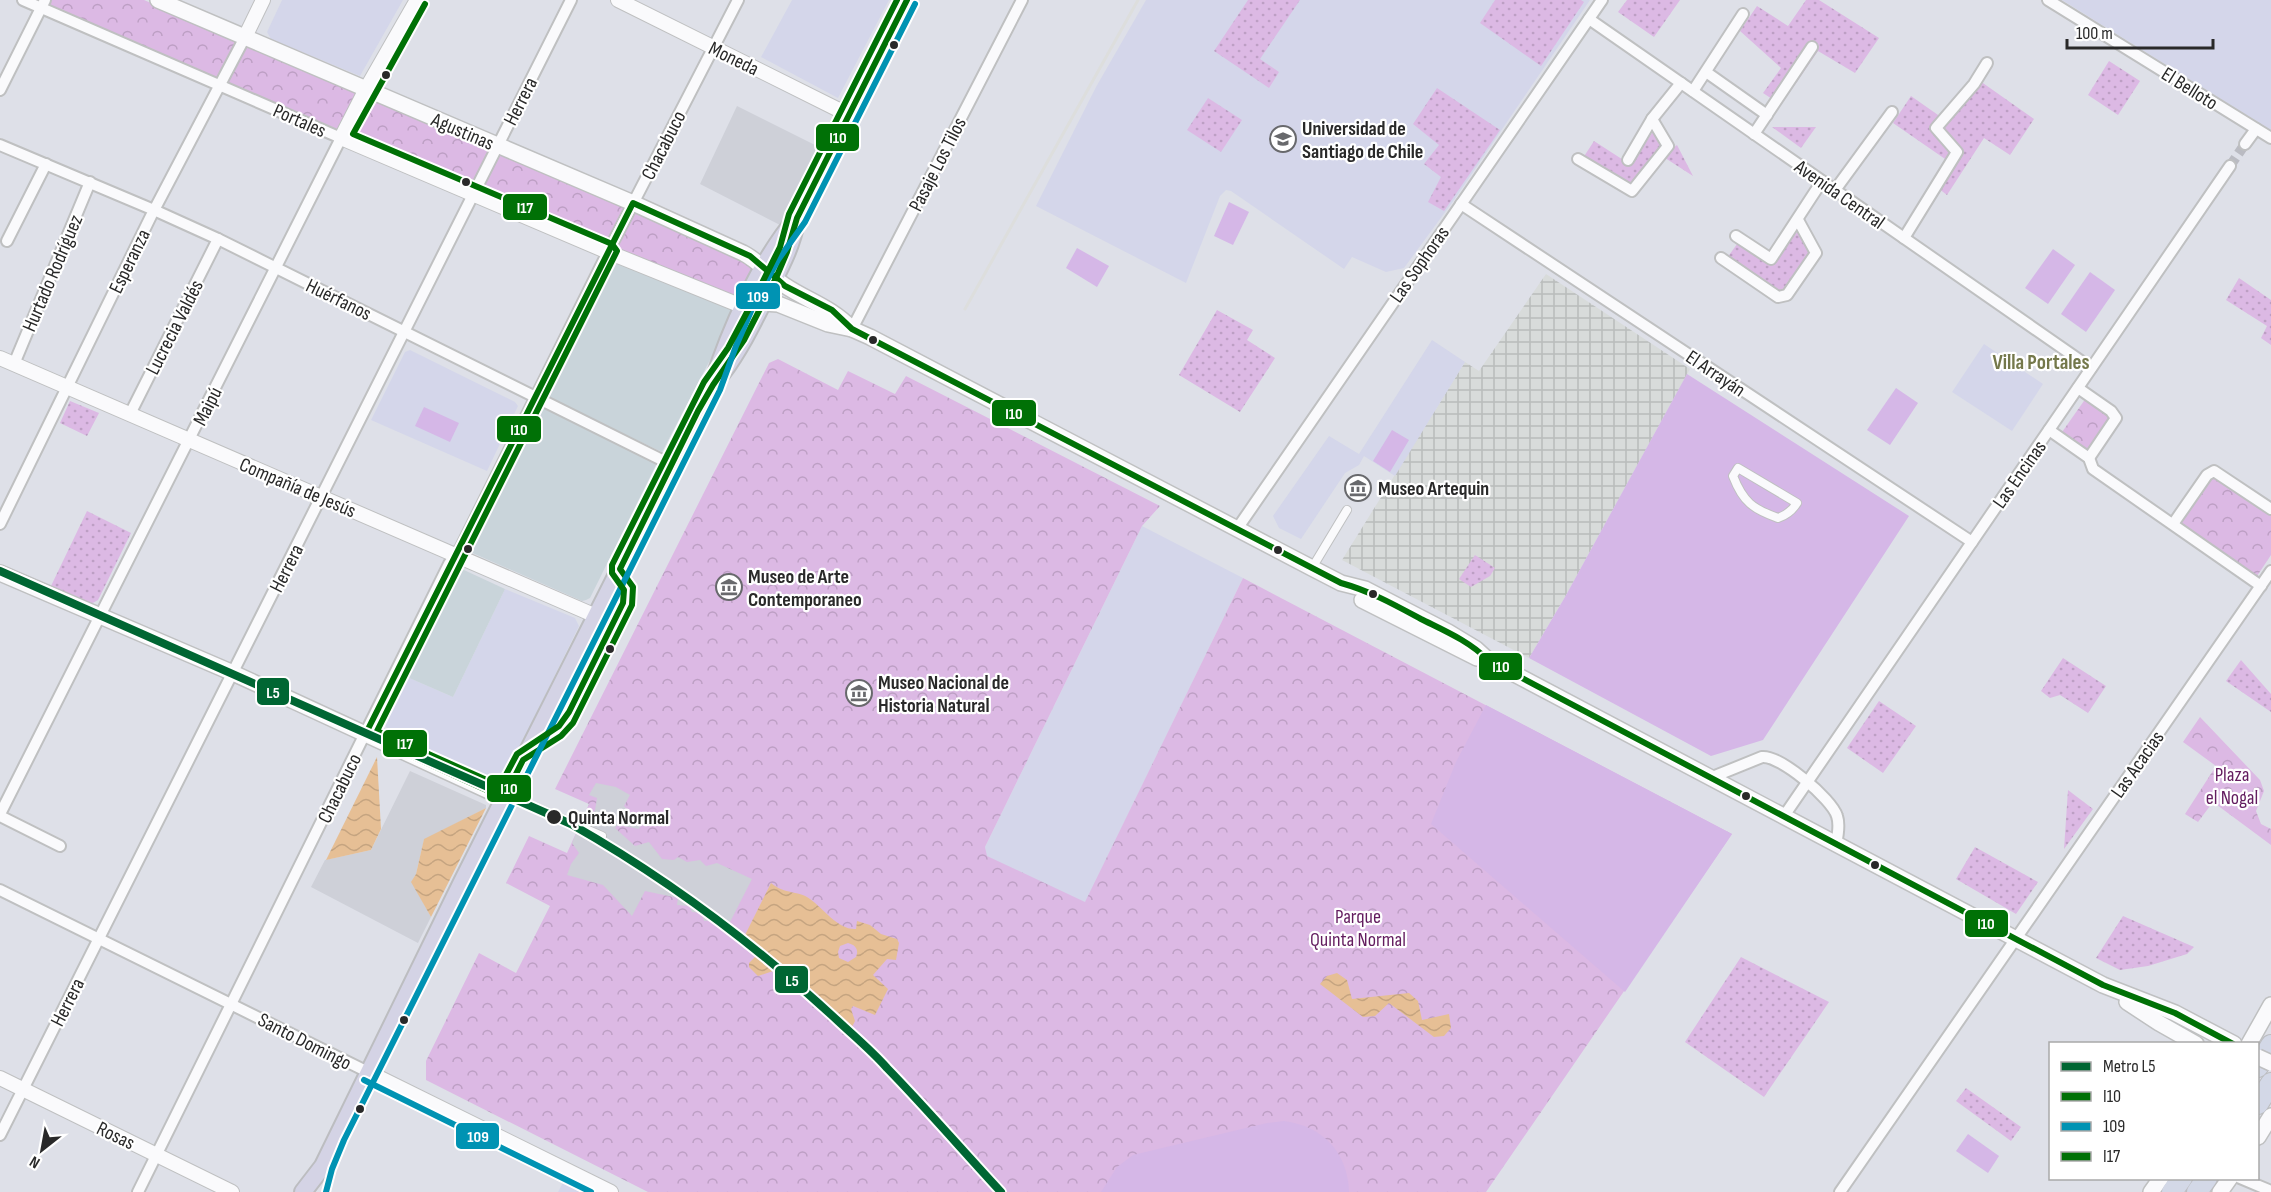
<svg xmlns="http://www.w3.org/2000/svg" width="2271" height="1192" font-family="'Sofia Sans Condensed',sans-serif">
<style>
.industrial{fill:url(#industrial-grid)}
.education{fill:#d4d6ea}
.medical{fill:#c9d4da}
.grass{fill:url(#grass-dots)}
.forest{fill:url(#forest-crowns)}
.pitch{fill:#d5b7e7}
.plaza{fill:#ced0d8}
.water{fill:url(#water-waves);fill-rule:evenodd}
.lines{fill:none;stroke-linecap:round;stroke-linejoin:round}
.minor-tunnel{stroke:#babbc2;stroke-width:10;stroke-dasharray:10 5;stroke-linecap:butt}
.pedestrian-casing{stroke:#bfc0c1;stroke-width:10}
.minor-casing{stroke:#bfc0c1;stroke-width:14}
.tertiary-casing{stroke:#bfc0c1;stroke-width:16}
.secondary-casing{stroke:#bfc0c1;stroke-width:18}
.primary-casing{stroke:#bcbdc0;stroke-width:20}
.motorway-casing{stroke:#bcbdc0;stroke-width:22}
.pedestrian{stroke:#fafafc;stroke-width:8}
.minor{stroke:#fafafc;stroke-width:10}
.tertiary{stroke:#fafafc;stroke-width:14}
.secondary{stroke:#fafafc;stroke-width:15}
.primary{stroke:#d4d3e5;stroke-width:16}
.motorway{stroke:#d3d8e7;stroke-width:20}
.rail{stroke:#dddedd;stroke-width:3}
.secondary-bridge-casing{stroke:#bfc0c1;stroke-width:18;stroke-linecap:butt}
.secondary-bridge{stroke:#fafafc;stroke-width:15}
.bus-1-casing{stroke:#fff;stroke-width:10}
.bus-2-casing{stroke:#fff;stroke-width:10}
.bus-3-casing{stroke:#fff;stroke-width:10}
.bus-1{stroke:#007106;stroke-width:6}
.bus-2{stroke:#0093b3;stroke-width:6}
.bus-3{stroke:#007106;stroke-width:6}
.metro-1-casing{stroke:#fff;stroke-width:12}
.metro-1{stroke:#063;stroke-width:8}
.bus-dot{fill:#292929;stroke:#fff;stroke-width:2}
.labels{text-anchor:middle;stroke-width:4.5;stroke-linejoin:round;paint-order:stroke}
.street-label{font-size:20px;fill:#292929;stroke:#fff}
.poi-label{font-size:20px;font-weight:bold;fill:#292929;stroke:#fff;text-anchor:start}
.park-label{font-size:20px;fill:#631c5f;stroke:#fff}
.stop-label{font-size:20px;font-weight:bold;fill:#292929;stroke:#fff;text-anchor:start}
.neighbourhood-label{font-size:21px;font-weight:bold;fill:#74784b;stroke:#fff}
.line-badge{stroke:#fff;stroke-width:2}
.badge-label{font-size:16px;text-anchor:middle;font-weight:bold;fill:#fff}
</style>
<defs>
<pattern id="industrial-grid" width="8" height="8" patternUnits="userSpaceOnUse" patternTransform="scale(1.5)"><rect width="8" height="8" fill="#d8dbda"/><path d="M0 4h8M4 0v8" fill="none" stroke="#b9bcbb"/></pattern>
<pattern id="grass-dots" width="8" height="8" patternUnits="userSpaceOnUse" patternTransform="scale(1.5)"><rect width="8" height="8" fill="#dcb9e4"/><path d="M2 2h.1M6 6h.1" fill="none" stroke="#bd9fc4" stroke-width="1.8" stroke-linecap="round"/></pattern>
<pattern id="forest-crowns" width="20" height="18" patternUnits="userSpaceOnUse" patternTransform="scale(1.5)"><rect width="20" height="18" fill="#dcb9e4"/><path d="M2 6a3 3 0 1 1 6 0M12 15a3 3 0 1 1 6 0" fill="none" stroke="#bd9fc4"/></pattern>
<pattern id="water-waves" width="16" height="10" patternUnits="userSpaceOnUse" patternTransform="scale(1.5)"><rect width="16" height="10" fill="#e6bf95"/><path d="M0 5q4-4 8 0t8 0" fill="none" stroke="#c5a480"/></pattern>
</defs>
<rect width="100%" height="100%" fill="#dee0e8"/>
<polygon class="industrial" points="1546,274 1690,369 1565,597 1529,658 1342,560 1465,362 1479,371"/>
<g class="education">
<polygon points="282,0 403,0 360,76 271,39 267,32"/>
<polygon points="792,0 889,0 838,98 761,57"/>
<polygon points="1146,0 1590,0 1454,200 1404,268 1386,272 1352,257 1344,269 1231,191 1226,190 1220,196 1186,283 1036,206 1096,87"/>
<polygon points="2062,0 2271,0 2271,130"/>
<polygon points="1432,340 1465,362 1395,476 1364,456 1359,465 1345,473 1301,539 1279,528 1273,516 1329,436 1359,454"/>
<polygon points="1984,344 2043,384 2012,431 1952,392"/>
<polygon points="410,350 515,402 518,406 487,471 371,420 405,352"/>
<polygon points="1142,526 1243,578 1085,903 986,856 985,847"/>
<polygon points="505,589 575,618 579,626 504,780 496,783 390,734 384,723 407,677 453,697"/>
<polygon points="566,1177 594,1192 558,1192"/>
</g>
<g class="medical">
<polygon points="611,256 727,304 733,310 734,314 662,452 541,394"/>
<polygon points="539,405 657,463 590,598 586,600 582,601 468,551 467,547"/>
<polygon points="464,570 505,589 453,697 407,677 458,572"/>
</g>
<g class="grass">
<polygon points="1248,0 1300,0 1260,59 1279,72 1269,88 1214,51"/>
<polygon points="1495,0 1581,0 1584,2 1541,66 1480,23"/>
<polygon points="1627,0 1680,0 1654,37 1618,12"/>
<polygon points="1806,0 1819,0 1879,38 1855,73 1818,51 1781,105 1763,93 1781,68 1740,31 1757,6 1788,26"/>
<polygon points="2109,61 2140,81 2118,115 2088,95"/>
<polygon points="1980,81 2034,119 2010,155 1984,138 1947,195 1934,185 1948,161 1893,123 1911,96 1948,122"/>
<polygon points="1437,88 1500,130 1444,211 1428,202 1441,177 1424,164 1439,145 1413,124"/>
<polygon points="1208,98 1242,120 1221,152 1187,130"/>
<polygon points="1772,127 1816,127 1801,148"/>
<polygon points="1654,130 1672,149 1677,145 1693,176 1662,156 1637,194 1583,158 1594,141 1631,165"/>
<polygon points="1798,231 1812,253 1787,291 1778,292 1727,258 1740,240 1773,262"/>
<polygon points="2239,278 2271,300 2271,345 2261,338 2267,326 2226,300"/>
<polygon points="1217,310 1253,330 1247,340 1275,358 1240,412 1179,375"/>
<polygon points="70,401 99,413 87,436 60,423"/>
<polygon points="87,511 131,533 98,600 91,604 51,586"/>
<polygon points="1475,555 1495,568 1490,576 1471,587 1459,579"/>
<polygon points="2063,658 2106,686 2088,713 2060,695 2050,698 2041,691"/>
<polygon points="2241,660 2271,694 2271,712 2226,681"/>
<polygon points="1879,701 1916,726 1883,773 1847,748"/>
<polygon points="2068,790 2093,809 2064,849"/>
<polygon points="1975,847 2038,882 2016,914 1956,879"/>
<polygon points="2123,916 2194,947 2187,954 2148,966 2120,970 2096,958"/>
<polygon points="1741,957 1829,1002 1764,1097 1685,1042"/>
<polygon points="1966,1088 2021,1127 2011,1141 1956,1101"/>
</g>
<g class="forest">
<polygon points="34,0 144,0 758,263 739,300"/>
<polygon points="778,359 838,390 848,371 895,394 906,376 1160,506 1142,526 985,847 987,856 1085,902 1243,578 1732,834 1486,1192 648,1192 426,1080 426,1061 479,953 516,973 550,906 506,883 529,836 567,853 589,804 555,789 769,363"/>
<polygon points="2086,398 2113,420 2089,454 2060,435"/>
<polygon points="2216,475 2271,513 2271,555 2255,579 2180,525 2179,520 2208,477"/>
<polygon points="2200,717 2260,780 2264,791 2256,811 2261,824 2271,829 2271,845 2213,802 2198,822 2185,814 2216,766 2183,742"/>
</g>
<g class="pitch">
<polygon points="1229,202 1249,212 1233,245 1214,236"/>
<polygon points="1077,248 1109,266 1097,287 1066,268"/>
<polygon points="2053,249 2075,265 2048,304 2025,288"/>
<polygon points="2090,272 2115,290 2086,332 2061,314"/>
<polygon points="1687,374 1909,516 1763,740 1711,756 1529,658 1565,597"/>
<polygon points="1896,388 1918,403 1890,445 1867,430"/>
<polygon points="424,407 459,423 450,442 415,426"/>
<polygon points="1392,430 1409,440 1390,472 1373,461"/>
<polygon points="1486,705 1732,834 1625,992 1431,824 1456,762"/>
<path d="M1284,1121C1323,1126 1348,1153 1349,1192H1101L1117,1167L1133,1155L1267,1123Z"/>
<polygon points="1968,1134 1999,1156 1988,1173 1956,1151"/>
</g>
<g class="plaza">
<polygon points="737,106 819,147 780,225 700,184"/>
<polygon points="410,771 486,805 486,808 424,840 416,874 412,882 431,917 418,943 311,887 325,860 371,850"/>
<polygon points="596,783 616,787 630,795 624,806 641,823 639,829 618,825 615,828 635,846 649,842 662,859 674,860 678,857 687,862 700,860 706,866 717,863 752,879 729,924 719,920 704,921 702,913 692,912 689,906 677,905 678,898 645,891 632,916 603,885 567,875 571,864 579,853 572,843 584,815 593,813 595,810 597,798 589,795"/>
</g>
<g class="water">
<polygon points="377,757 381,829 371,850 326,860"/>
<polygon points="486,808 431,917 411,882 416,874 424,839"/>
<path d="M771,883C785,895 799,890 810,899C824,909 838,930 856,929L857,921L870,925L881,934L897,939L899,943L896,960L887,959L873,975L888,989L875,1015L853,1006L851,1009L855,1021L852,1027L808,988L805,991L796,983L800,979V973L794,964L758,976L749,967V963L756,956L762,960L763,959L742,941ZM848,943C856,945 859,950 856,957L848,962L839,958L838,952L840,946Z"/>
<polygon points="1337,973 1347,980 1352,999 1409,993 1418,1001 1422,1020 1449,1014 1451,1028 1444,1036 1434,1037 1389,1003 1375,1016 1363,1017 1320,984 1327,976"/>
</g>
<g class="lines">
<polyline class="minor-tunnel" points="2230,166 2245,144"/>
<defs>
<g id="pedestrian">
<path d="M1738,468L1797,503C1792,511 1787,515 1778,518C1753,509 1743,502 1733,476Z"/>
<polyline points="1312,568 1347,510"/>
<polyline points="504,798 535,807 602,836"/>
</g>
<g id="minor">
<polyline points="2048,0 2271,138"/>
<polyline points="1589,19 2091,368"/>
<polyline points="1706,72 1767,115"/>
<polyline points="0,90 45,0"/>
<polyline points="1693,91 1743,14"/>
<polyline points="1754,134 1812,47"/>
<polyline points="2245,144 2256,129"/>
<polyline points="0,145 154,210 218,239 672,465"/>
<polyline points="1578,159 1632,191 1668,146 1652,119"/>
<polyline points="1628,160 1652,119 1681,83"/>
<polyline points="1835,190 1892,112"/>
<polyline points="1461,204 1972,542"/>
<polyline points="1736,236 1771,259 1822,181"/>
<polyline points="1904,238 1957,152 1936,128 1974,84 1987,63"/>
<polyline points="7,241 46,164"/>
<polyline points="1721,258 1778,297 1787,295 1816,253 1798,220"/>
<polyline points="852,329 1022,0"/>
<polyline points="14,364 90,182"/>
<polyline points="2078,388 2111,411 2116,418 2089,458"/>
<polyline points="130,414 218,239"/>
<polyline points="2049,430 2089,458 2093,469 2261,586"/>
<polyline points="0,524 151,216 245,37"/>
<polyline points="2173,524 2207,475 2214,471 2271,509"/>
<polyline points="1237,529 1602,0"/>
<path d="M1710,778L1762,757C1780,755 1832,799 1837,816C1840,825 1838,835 1836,844"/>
<polyline points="0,814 341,138 23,0"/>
<polyline points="0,816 60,846"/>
<polyline points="1784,816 2230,166"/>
<polyline points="0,890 368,1072"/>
<polyline points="0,1135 571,0"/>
<polyline points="2240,1178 2271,1191"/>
<polyline points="138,1192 449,564 460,549 608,252 738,0"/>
<polyline points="1840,1192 2271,571"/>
</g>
<g id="tertiary">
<polyline points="417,0 366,89 341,138 608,252 744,307"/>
<polyline points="618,0 849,115"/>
<polyline points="245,37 263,0"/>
<polyline points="0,358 596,616"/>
<polyline points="368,1072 611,1192"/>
<polyline points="0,1078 232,1192"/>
</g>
<g id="secondary">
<path d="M158,0L633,203L743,253C759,261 769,275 784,285C808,301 831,307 852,329"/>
<polyline points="752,305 762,303 778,304 828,324 852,329 870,337 1312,568 1341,583 1365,589 1448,632 1476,649 1488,660 2103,985 2175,1013 2234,1044"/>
<polyline points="0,573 233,673 504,798"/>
<polyline points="1362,600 1477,658"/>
<polyline points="2127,1002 2159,1023 2196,1044"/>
<polyline points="2249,1044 2271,1005"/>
<polyline points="2258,1137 2271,1116"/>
<polyline points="2151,1192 2161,1178"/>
<polyline points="2220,1192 2230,1178"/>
</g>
<g id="primary">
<path d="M722,373C740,349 753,322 766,296C778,271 791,249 796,222"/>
<path d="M303,1192L323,1166L462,882L712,386C729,332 760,261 797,218L907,0"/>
</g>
<g id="motorway">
<polyline points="2258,1067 2271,1045"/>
<polyline points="2258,1104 2271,1083"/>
<polyline points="2172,1192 2182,1178"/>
<polyline points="2197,1192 2207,1178"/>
</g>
</defs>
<use href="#pedestrian" class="pedestrian-casing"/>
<use href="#minor" class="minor-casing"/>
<use href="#tertiary" class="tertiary-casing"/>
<use href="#secondary" class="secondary-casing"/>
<use href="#primary" class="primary-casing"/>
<use href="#motorway" class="motorway-casing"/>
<use href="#pedestrian" class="pedestrian"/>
<use href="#minor" class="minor"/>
<use href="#tertiary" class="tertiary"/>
<use href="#secondary" class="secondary"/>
<use href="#primary" class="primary"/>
<use href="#motorway" class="motorway"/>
<polyline class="rail" points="965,309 1138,0"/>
<defs>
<polyline id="secondary-bridge" points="2258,1057 2271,1063"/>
</defs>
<use href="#secondary-bridge" class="secondary-bridge-casing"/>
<use href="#secondary-bridge" class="secondary-bridge"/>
<defs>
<g id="bus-1">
<polygon points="633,203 750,256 776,278 744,340 713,385 698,411 620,569 633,587 632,605 573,723 561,736 523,760 504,798 365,735"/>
<path d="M776,278L785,286L832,310L852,329L1341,583C1370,591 1395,605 1421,619C1445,631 1469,641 1488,660L2103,985L2175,1013L2233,1044"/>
<polyline points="776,278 787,252 797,218 907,0"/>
</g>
<g id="bus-2">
<polyline points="364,1080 591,1192"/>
<polyline points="326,1192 332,1169 344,1140 720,390 736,346 755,302 778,260 805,222 915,4"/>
</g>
<polyline id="bus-3" points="425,4 353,134 612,244 617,251 377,731 500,786 517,754 559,726 569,712 623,603 624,590 612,573 612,565 704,382 728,348 754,299 780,247 789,214 897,0"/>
</defs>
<use href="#bus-1" class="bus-1-casing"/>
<use href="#bus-2" class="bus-2-casing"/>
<use href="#bus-3" class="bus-3-casing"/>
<use href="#bus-1" class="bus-1"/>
<use href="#bus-2" class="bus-2"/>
<use href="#bus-3" class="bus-3"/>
<defs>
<path id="metro-1" d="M0,571L571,824C668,879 756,945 838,1021C854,1036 872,1051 887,1068C926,1108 963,1151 1001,1192"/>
</defs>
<use href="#metro-1" class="metro-1-casing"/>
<use href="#metro-1" class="metro-1"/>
</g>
<defs>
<symbol id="university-ring" viewBox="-11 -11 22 22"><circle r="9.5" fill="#fff" stroke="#68696c" stroke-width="1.5"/><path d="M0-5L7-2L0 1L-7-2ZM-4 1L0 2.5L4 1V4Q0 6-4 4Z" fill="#68696c"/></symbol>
<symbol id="museum-ring" viewBox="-11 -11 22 22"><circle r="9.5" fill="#fff" stroke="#68696c" stroke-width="1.5"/><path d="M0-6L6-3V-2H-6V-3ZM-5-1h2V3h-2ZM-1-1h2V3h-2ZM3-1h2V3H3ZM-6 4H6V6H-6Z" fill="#68696c"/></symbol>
</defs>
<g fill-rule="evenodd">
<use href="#university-ring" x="1268" y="124" width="30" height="30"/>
<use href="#museum-ring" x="1343" y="473" width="30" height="30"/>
<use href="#museum-ring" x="714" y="572" width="30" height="30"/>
<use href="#museum-ring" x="844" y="678" width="30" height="30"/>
</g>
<g class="bus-dot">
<circle cx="894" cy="45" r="5"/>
<circle cx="386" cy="75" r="5"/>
<circle cx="466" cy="182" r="5"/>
<circle cx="873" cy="340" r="5"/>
<circle cx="468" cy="549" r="5"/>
<circle cx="1278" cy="550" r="5"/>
<circle cx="1373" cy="594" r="5"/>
<circle cx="610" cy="649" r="5"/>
<circle cx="1746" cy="796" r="5"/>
<circle cx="554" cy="817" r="8"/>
<circle cx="1875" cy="865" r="5"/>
<circle cx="404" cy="1020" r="5"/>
<circle cx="360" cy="1109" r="5"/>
</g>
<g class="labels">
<g class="street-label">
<text transform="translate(734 58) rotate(26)" y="7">Moneda</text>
<text transform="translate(2190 88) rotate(32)" y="7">El Belloto</text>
<text transform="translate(520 101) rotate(-63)" y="7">Herrera</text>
<text transform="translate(300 120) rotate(24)" y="7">Portales</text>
<text transform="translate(463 131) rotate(23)" y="7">Agustinas</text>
<text transform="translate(663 145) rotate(-63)" y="7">Chacabuco</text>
<text transform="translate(937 164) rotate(-63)" y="7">Pasaje Los Tilos</text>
<text transform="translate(1840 194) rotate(35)" y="7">Avenida Central</text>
<text transform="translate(129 261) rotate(-64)" y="7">Esperanza</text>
<text transform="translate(1419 264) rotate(-55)" y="7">Las Sophoras</text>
<text transform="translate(52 273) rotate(-67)" y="7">Hurtado Rodríguez</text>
<text transform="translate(339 299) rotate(26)" y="7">Huérfanos</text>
<text transform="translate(174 327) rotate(-63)" y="7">Lucrecia Valdés</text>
<text transform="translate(1716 373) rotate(34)" y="7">El Arrayán</text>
<text transform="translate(207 406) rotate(-63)" y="7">Maipú</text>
<text transform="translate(2019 474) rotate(-55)" y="7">Las Encinas</text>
<text transform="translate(298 487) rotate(23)" y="7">Compañía de Jesús</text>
<text transform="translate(286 568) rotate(-63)" y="7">Herrera</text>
<text transform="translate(2137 764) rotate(-55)" y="7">Las Acacias</text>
<text transform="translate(339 788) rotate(-64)" y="7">Chacabuco</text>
<text transform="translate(67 1002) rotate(-63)" y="7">Herrera</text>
<text transform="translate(305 1041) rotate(27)" y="7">Santo Domingo</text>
<text transform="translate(116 1135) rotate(26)" y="7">Rosas</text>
</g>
<g class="poi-label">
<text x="1302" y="135">Universidad de<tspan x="1302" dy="23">Santiago de Chile</tspan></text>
<text x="1378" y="495">Museo Artequin</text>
<text x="748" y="583">Museo de Arte<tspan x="748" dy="23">Contemporaneo</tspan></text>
<text x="878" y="689">Museo Nacional de<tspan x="878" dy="23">Historia Natural</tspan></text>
</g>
<g class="park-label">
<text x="2232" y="781">Plaza<tspan x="2232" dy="23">el Nogal</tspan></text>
<text x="1358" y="923">Parque<tspan x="1358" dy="23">Quinta Normal</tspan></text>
</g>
<g class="stop-label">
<text x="568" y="824">Quinta Normal</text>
</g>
<g class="neighbourhood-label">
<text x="2041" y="369">Villa Portales</text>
</g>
</g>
<g class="line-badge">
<rect x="815" y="123" width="45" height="29" rx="6" fill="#007106"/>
<rect x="502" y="193" width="46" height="28" rx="6" fill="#007106"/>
<rect x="735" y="282" width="46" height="28" rx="6" fill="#0093b3"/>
<rect x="991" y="399" width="46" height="28" rx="6" fill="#007106"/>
<rect x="496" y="415" width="46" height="28" rx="6" fill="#007106"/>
<rect x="1478" y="652" width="45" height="29" rx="6" fill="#007106"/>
<rect x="256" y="677" width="34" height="29" rx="6" fill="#063"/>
<rect x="382" y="729" width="46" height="29" rx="6" fill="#007106"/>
<rect x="486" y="774" width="46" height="29" rx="6" fill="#007106"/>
<rect x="1964" y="909" width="45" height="29" rx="6" fill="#007106"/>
<rect x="774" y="965" width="35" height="29" rx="6" fill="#063"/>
<rect x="455" y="1122" width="45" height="28" rx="6" fill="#0093b3"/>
</g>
<g class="badge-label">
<text x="838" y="143">I10</text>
<text x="525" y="213">I17</text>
<text x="758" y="302">109</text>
<text x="1014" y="419">I10</text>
<text x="519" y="435">I10</text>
<text x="1501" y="672">I10</text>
<text x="273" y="698">L5</text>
<text x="405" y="749">I17</text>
<text x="509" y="794">I10</text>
<text x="1986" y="929">I10</text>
<text x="792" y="986">L5</text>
<text x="478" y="1142">109</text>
</g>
<rect x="2049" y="1042" width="210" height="138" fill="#ffffff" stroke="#a9a9a9" stroke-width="1.5"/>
<rect x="2061" y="1062" width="30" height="9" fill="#006633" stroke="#a9a9a9" stroke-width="1.5"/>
<text x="2103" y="1072" font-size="18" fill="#292929">Metro L5</text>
<rect x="2061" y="1092" width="30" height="9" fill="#007106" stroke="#a9a9a9" stroke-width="1.5"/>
<text x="2103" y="1102" font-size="18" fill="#292929">I10</text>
<rect x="2061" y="1122" width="30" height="9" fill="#0093b3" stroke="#a9a9a9" stroke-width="1.5"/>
<text x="2103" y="1132" font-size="18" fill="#292929">109</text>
<rect x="2061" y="1152" width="30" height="9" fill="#007106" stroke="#a9a9a9" stroke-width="1.5"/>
<text x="2103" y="1162" font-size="18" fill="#292929">I17</text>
<g transform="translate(42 1150) rotate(211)" stroke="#ffffff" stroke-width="4.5" paint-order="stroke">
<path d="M0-4.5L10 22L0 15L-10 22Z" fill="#292929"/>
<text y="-9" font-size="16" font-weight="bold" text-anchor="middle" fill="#292929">N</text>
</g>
<path d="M2067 39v9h146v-9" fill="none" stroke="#292929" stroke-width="3"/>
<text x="2076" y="39" font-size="18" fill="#292929" stroke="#ffffff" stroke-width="4.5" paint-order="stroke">100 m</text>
</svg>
